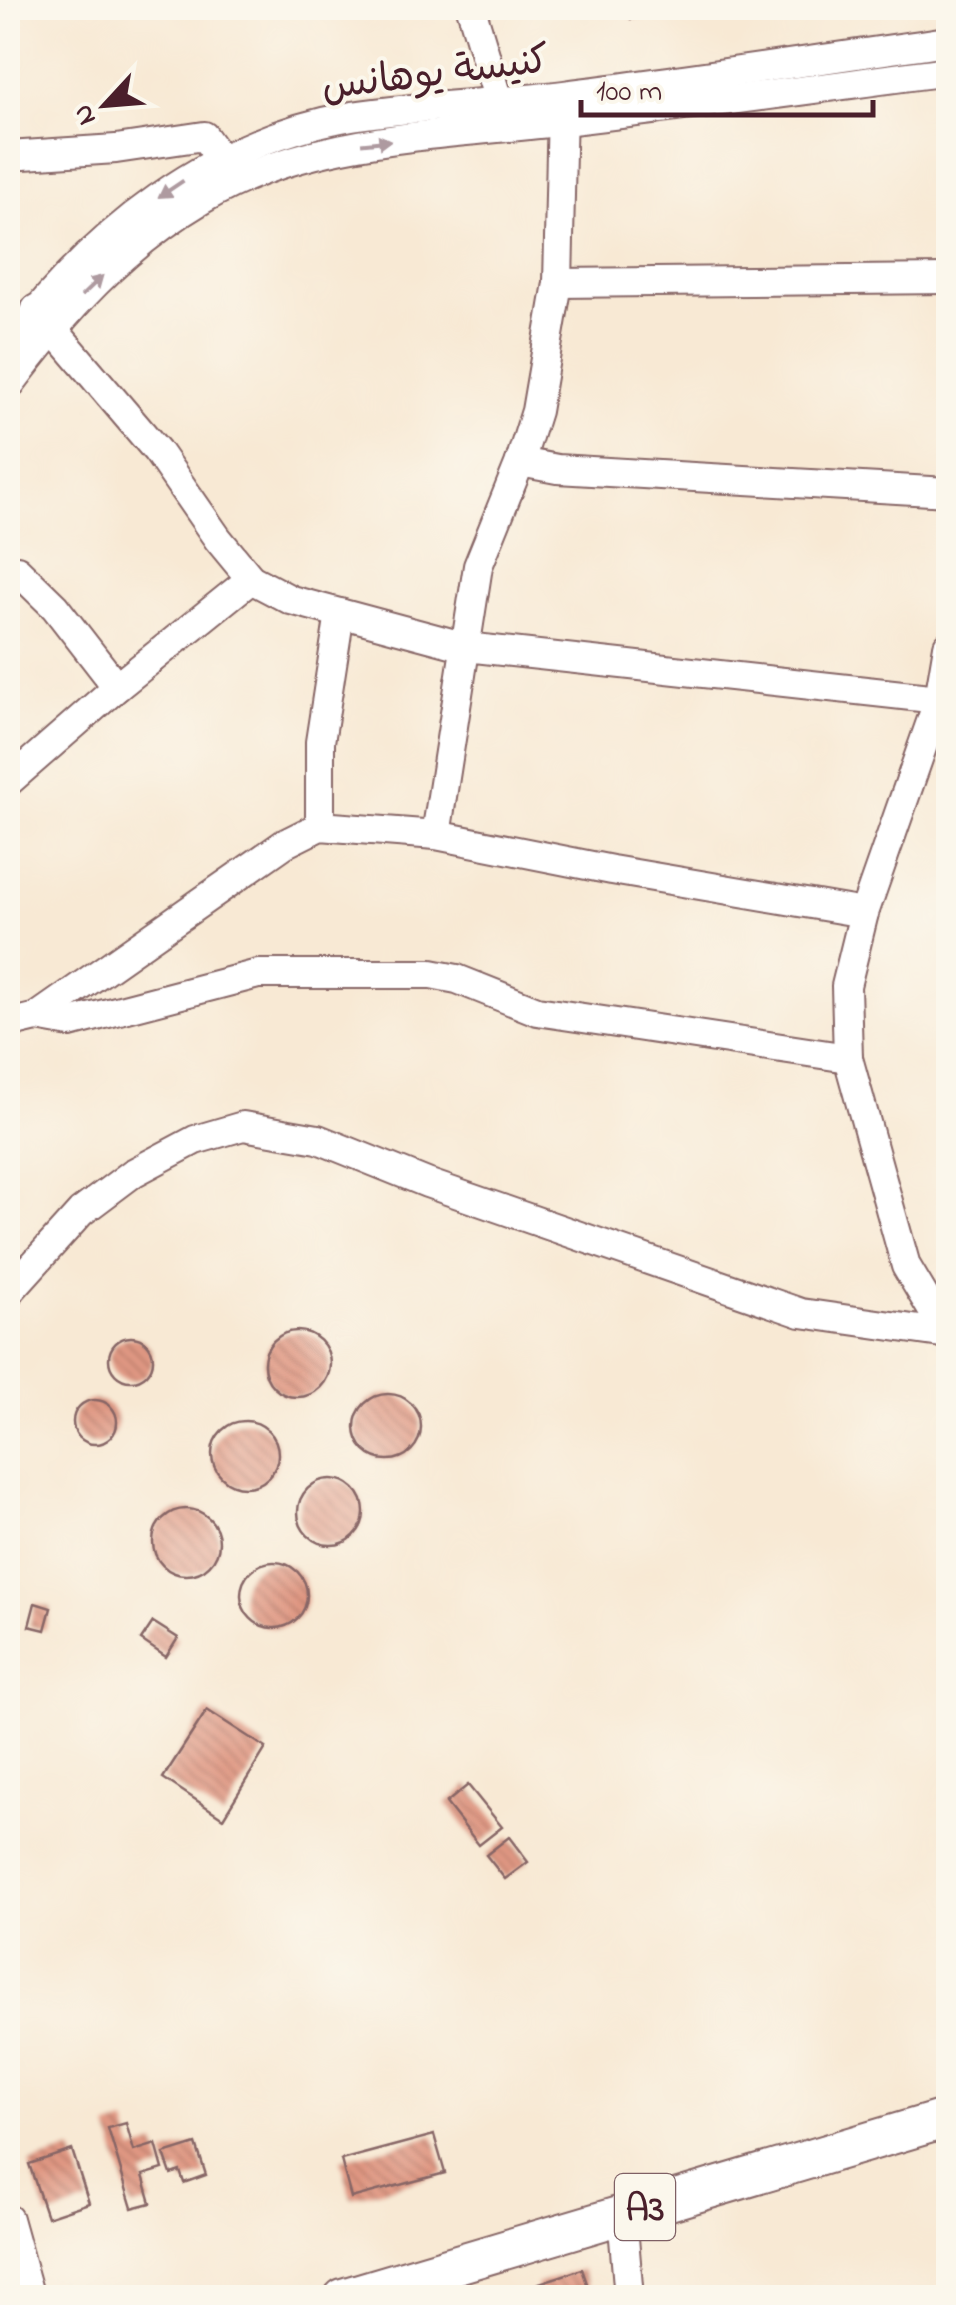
<svg xmlns="http://www.w3.org/2000/svg" width="956" height="2305" font-family="'Indie Flower','Playpen Sans Arabic',sans-serif">
<style>
.building{fill:url(#building-back-hatch)}
.lines{fill:none;stroke-linecap:round;stroke-linejoin:round}
.minor-casing{stroke:#876666;stroke-width:32}
.highway-casing{stroke:#876666;stroke-width:42}
.minor{stroke:#fff;stroke-width:28}
.highway{stroke:#fff;stroke-width:38}
.oneway{fill:#ae9aa0}
.labels{text-anchor:middle;stroke-width:8;stroke-linejoin:round;paint-order:stroke}
.shield{fill:#fbf7ec;stroke:#7f6065;stroke-width:2.5}
.shield-label{font-size:38px;font-weight:bold;fill:#4a1f2b}
.street-label{font-size:40px;fill:#4a1f2b;stroke:#fbf7ec}
</style>
<defs>
<pattern id="building-back-hatch" width="6" height="6" patternUnits="userSpaceOnUse" patternTransform="scale(2.5)"><rect width="6" height="6" fill="#e09883"/><path d="M-1 5l2 2M0 0l6 6M5-1l2 2" fill="none" stroke="#b87b6b"/></pattern>
</defs>
<rect width="100%" height="100%" fill="#fbf7ec"/>
<filter id="ink" filterUnits="userSpaceOnUse"><feTurbulence type="fractalNoise" baseFrequency=".01" numOctaves="2"/><feDisplacementMap in="SourceGraphic" scale="20" xChannelSelector="R" yChannelSelector="G"/><feConvolveMatrix kernelMatrix="1 2 1 2 8 2 1 2 1" color-interpolation-filters="sRGB"/></filter>
<filter id="wash" filterUnits="userSpaceOnUse"><feTurbulence type="fractalNoise" baseFrequency=".0048" numOctaves="4" result="noise"/><feDisplacementMap in="SourceGraphic" scale="40" xChannelSelector="R" yChannelSelector="G"/><feGaussianBlur stdDeviation="2.25" result="paint"/><feColorMatrix in="noise" values="0 0 0 0 0 0 0 0 0 0 0 0 0 0 0 0 0 1.4 0 .05"/><feComposite in="paint" operator="in"/></filter>
<g filter="url(#wash)">
<rect width="100%" height="100%" fill="#f8e9d4"/>
<g id="blocks">
<g class="building">
<polygon points="630,8 684,8 684,14 631,19"/>
<circle cx="297" cy="1364" r="33"/>
<circle cx="131" cy="1359" r="22"/>
<circle cx="388" cy="1427" r="33"/>
<circle cx="95" cy="1422" r="22"/>
<circle cx="245" cy="1454" r="33"/>
<circle cx="331" cy="1512" r="33"/>
<circle cx="186" cy="1542" r="33"/>
<circle cx="274" cy="1595" r="33"/>
<polygon points="35,1603 51,1608 45,1630 29,1626"/>
<polygon points="153,1622 178,1638 166,1657 141,1640"/>
<polygon points="207,1710 266,1748 223,1818 163,1778"/>
<polygon points="468,1785 502,1827 479,1845 446,1803"/>
<polygon points="509,1837 528,1862 505,1879 486,1855"/>
<polygon points="126,2123 134,2151 156,2144 163,2169 143,2175 151,2203 132,2208 108,2128"/>
<polygon points="434,2135 445,2173 351,2198 341,2160"/>
<polygon points="196,2144 206,2175 184,2183 180,2171 171,2174 164,2154"/>
<polygon points="72,2150 89,2203 47,2217 29,2164"/>
<polygon points="582,2269 592,2298 540,2298 536,2284"/>
</g>
</g>
</g>
<g filter="url(#ink)">
<use href="#blocks" fill-opacity="0" stroke="#876666" stroke-width="2.5"/>
<g class="lines">
<defs>
<g id="minor">
<polyline points="471,8 499,101 501,117"/>
<polyline points="8,156 116,149 204,136 222,161 226,176"/>
<polyline points="558,283 948,279"/>
<polyline points="36,309 157,451 218,539 251,579 291,600 466,647 948,700"/>
<path d="M8,348C91,234 210,140 352,116C422,105 494,104 564,95C693,79 820,59 948,41"/>
<path d="M8,387C63,313 122,247 203,199C310,135 444,136 564,121C692,106 820,88 948,71"/>
<polyline points="520,462 557,469 948,492"/>
<polyline points="8,581 17,570 55,607 117,687"/>
<polyline points="8,782 117,687 251,579"/>
<polyline points="320,826 320,742 340,613"/>
<polyline points="436,835 478,566 520,462 536,411 558,283 562,107"/>
<polyline points="37,1017 70,1023 258,974 431,974 457,979 537,1011 848,1058"/>
<polyline points="8,1024 37,1017 284,844 320,826 436,835 612,870 864,913"/>
<polyline points="8,1293 81,1212 133,1173 195,1140 243,1126 318,1139 427,1183 801,1313 948,1334"/>
<polyline points="946,1333 906,1266 848,1058 846,986 864,913 939,699 948,646"/>
<polyline points="622,2214 629,2298"/>
<polyline points="8,2219 30,2298"/>
</g>
<polyline id="highway" points="343,2298 948,2118"/>
</defs>
<use href="#minor" class="minor-casing"/>
<use href="#highway" class="highway-casing"/>
<use href="#minor" class="minor"/>
<use href="#highway" class="highway"/>
</g>
<defs><path id="oneway-solid" d="M-6-.8H1V-3.2L6.5 0L1 3.2V.8H-6Z" transform="scale(2.5)"/></defs>
<g class="oneway">
<use href="#oneway-solid" transform="translate(376 142) rotate(-6)"/>
<use href="#oneway-solid" transform="translate(171 189) rotate(146)"/>
<use href="#oneway-solid" transform="translate(92 286) rotate(-44)"/>
</g>
</g>
<g class="labels">
<rect class="shield" x="615" y="2174" width="60" height="66" rx="8"/>
<g class="shield-label">
<text x="645" y="2220">A3</text>
</g>
<g class="street-label">
<text transform="translate(435 71) rotate(-7)" y="14">كنيسة يوهانس</text>
</g>
</g>
<rect width="956" height="2305" fill="none" stroke="#fbf7ec" stroke-width="40"/>
<g transform="translate(105 105) rotate(244)" stroke="#fbf7ec" stroke-width="8" paint-order="stroke">
<path d="M0-8L18 38L0 25L-18 38Z" fill="#4a1f2b"/>
<text y="-15" font-size="28" font-weight="bold" text-anchor="middle" fill="#4a1f2b">N</text>
</g>
<path d="M581 100v15h292v-15" fill="none" stroke="#4a1f2b" stroke-width="5"/>
<text x="596" y="100" font-size="30" fill="#4a1f2b" stroke="#fbf7ec" stroke-width="8" paint-order="stroke">100 m</text>
</svg>
